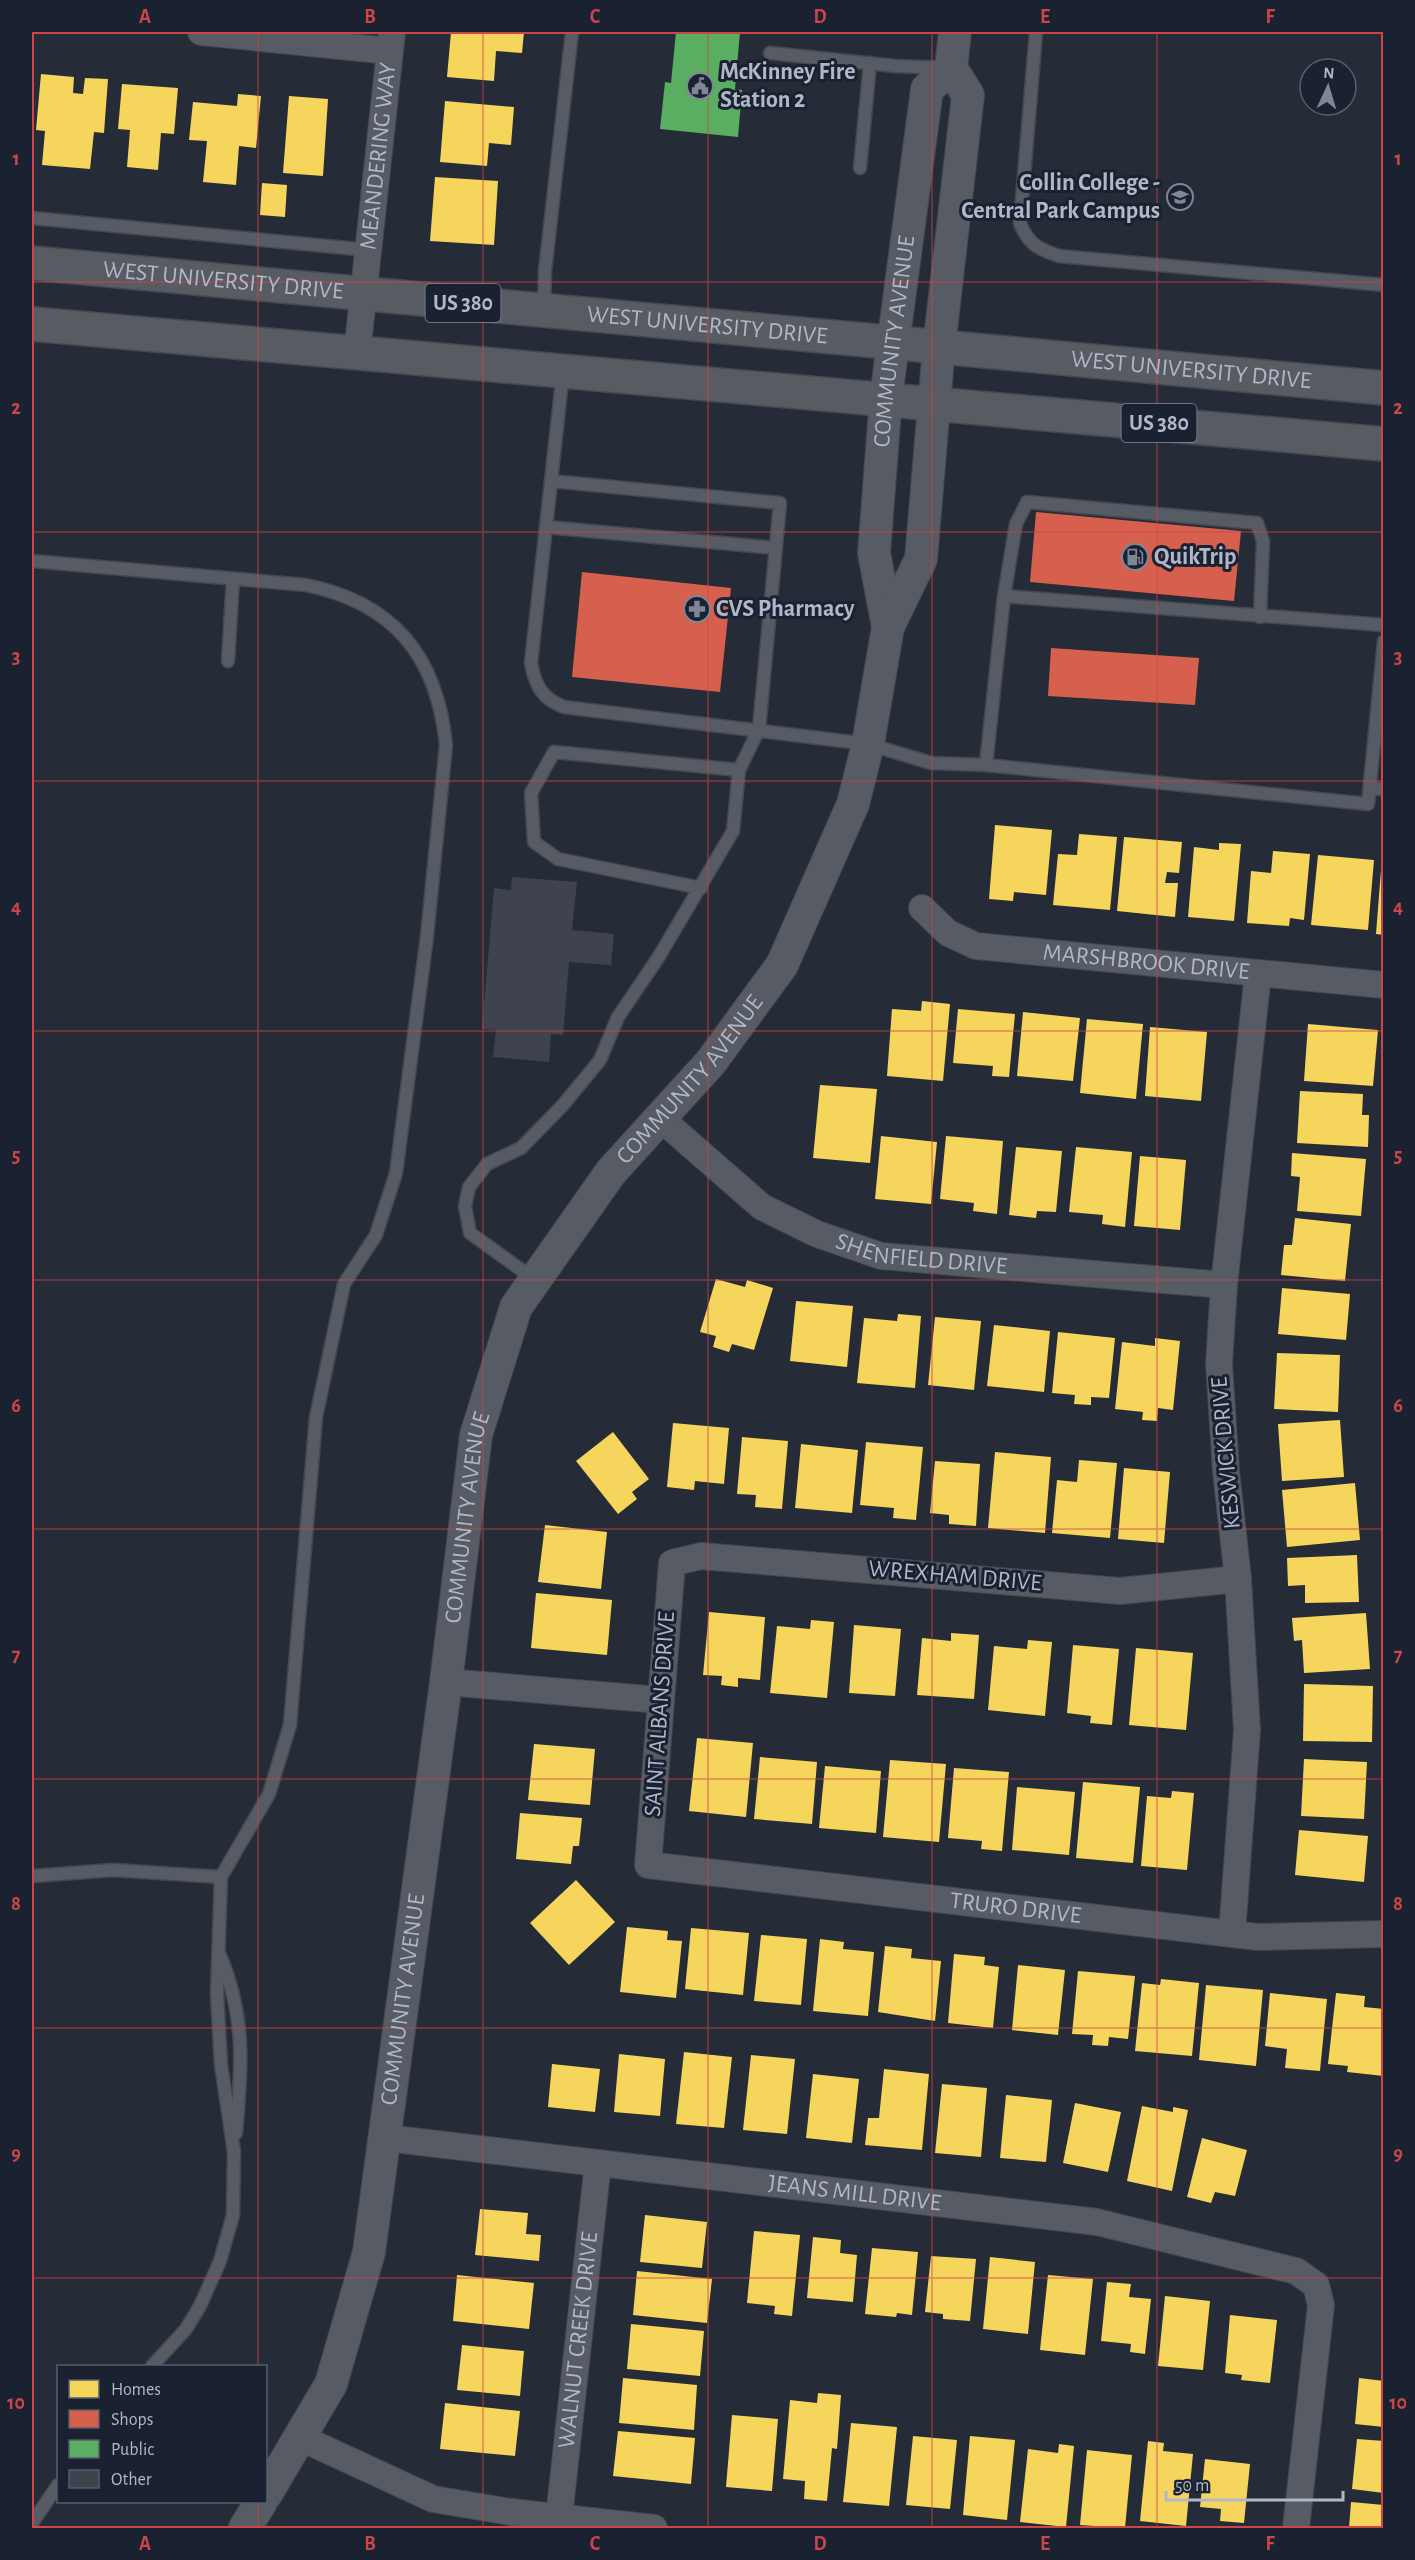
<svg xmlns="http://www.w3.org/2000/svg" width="1415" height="2560" viewBox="0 0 1415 2560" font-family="'Alegreya Sans',sans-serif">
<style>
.homes{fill:#f6d55c}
.shops{fill:#d6604d}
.public{fill:#5aae61}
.building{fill:#3e434d}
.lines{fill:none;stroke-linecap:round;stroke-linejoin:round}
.service-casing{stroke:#434750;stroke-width:15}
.minor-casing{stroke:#434750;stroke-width:28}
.tertiary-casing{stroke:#434750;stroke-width:34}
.trunk-casing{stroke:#434852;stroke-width:36}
.service{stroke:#565b64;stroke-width:12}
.minor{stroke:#565b64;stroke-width:26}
.tertiary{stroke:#565b64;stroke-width:32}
.trunk{stroke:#585c62;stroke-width:33}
.grid{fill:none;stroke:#ce4548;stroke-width:1.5;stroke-opacity:0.55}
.labels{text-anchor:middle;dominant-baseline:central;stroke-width:6;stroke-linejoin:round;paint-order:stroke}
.shield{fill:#1a2232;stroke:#828a9c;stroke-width:1.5}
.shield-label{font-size:22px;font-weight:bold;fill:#afb7c9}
.poi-label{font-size:24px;font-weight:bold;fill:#afb7c9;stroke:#1a2232;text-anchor:start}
.street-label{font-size:24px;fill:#afb7c9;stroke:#1a2232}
.neatline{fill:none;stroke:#ce4548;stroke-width:2}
.grid-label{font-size:20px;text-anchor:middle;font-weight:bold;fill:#ce4548}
</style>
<rect width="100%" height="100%" fill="#262c37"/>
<g class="homes">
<polygon points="451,32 524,32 522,53 496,51 494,81 447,77"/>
<polygon points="41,74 74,77 73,93 83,94 85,78 108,79 104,133 94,132 90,169 42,165 45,131 36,130"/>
<polygon points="122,84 178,88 174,134 161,133 158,170 127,167 130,130 118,129"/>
<polygon points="238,94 261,96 256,148 239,146 236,185 203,182 207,141 189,140 193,102 237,106"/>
<polygon points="289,96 328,99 323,176 283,173"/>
<polygon points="445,101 514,107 511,145 489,143 487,166 440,162"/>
<polygon points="435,177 498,181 494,245 430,241"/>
<polygon points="262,183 287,185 285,217 260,215"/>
<polygon points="995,825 1052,830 1046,895 1014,892 1013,901 989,899"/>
<polygon points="1079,834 1117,837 1110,910 1053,905 1058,854 1077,855"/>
<polygon points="1124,837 1182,842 1179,873 1167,872 1165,883 1178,883 1175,917 1117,911"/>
<polygon points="1219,843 1241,844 1234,921 1188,917 1194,847 1219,850"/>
<polygon points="1273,851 1310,854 1304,920 1290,918 1289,926 1247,923 1251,871 1271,873"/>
<polygon points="1318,855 1374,860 1368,930 1311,925"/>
<polygon points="1381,870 1384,871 1384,935 1376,934"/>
<polygon points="922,1001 950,1004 943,1081 887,1076 892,1009 921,1011"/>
<polygon points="958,1009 1015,1014 1009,1077 992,1076 993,1066 953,1063"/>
<polygon points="1023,1012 1080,1018 1073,1081 1017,1076"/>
<polygon points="1087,1019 1143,1024 1136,1099 1080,1093"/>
<polygon points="1308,1024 1378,1030 1373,1086 1304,1081"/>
<polygon points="1150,1027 1207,1032 1201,1101 1145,1096"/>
<polygon points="820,1085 877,1089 870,1163 813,1158"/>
<polygon points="1300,1091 1363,1094 1362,1115 1369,1115 1368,1147 1297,1143"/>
<polygon points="881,1136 937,1142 931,1204 875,1199"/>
<polygon points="946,1136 1003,1141 997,1214 973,1211 974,1203 940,1199"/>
<polygon points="1016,1147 1062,1151 1056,1212 1037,1211 1036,1218 1009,1215"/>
<polygon points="1076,1147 1132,1152 1125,1227 1102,1224 1103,1215 1069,1212"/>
<polygon points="1292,1153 1366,1159 1361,1216 1297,1211 1300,1177 1291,1176"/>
<polygon points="1140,1156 1186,1160 1180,1230 1134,1226"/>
<polygon points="1295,1218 1351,1224 1345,1281 1281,1275 1284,1245 1292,1245"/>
<polygon points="716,1279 745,1287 747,1280 773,1288 754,1350 732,1344 729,1352 713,1347 716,1336 700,1332"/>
<polygon points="1282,1288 1350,1294 1346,1340 1278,1334"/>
<polygon points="796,1301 853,1306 847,1367 790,1361"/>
<polygon points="898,1314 921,1316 915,1388 857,1383 864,1318 897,1321"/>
<polygon points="935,1317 981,1321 974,1390 928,1385"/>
<polygon points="994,1325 1050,1331 1044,1392 987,1386"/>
<polygon points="1058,1332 1115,1338 1109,1398 1091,1397 1091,1405 1074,1404 1075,1395 1052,1393"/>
<polygon points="1155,1338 1180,1341 1173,1410 1158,1408 1157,1421 1142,1420 1143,1412 1115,1409 1122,1342 1155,1346"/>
<polygon points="1277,1353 1340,1355 1338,1412 1274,1409"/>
<polygon points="1340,1420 1344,1477 1282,1481 1278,1424"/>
<polygon points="673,1423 729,1428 724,1484 695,1481 694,1490 667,1487"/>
<polygon points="613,1432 649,1479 632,1492 637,1499 618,1514 576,1461"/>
<polygon points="742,1437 788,1441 782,1509 755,1507 756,1495 737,1494"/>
<polygon points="866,1442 923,1447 916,1520 893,1518 894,1508 860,1505"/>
<polygon points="801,1444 858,1450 852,1513 795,1508"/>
<polygon points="995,1452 1051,1457 1045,1533 988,1528"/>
<polygon points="1079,1460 1117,1463 1110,1538 1052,1533 1057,1480 1077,1482"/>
<polygon points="935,1461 980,1464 976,1526 949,1524 949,1515 930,1513"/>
<polygon points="1124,1468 1170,1472 1164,1543 1118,1539"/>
<polygon points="1355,1483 1360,1540 1287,1547 1282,1490"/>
<polygon points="545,1525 607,1532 601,1589 538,1582"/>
<polygon points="1357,1555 1359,1602 1305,1603 1305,1585 1288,1586 1287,1558"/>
<polygon points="536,1593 612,1600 607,1655 531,1648"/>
<polygon points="709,1612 765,1617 760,1680 738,1678 738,1687 721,1685 722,1676 703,1675"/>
<polygon points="1366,1613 1370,1669 1304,1673 1302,1640 1294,1641 1292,1618"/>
<polygon points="811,1620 834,1622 827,1698 770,1693 777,1626 810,1629"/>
<polygon points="854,1625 901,1629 895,1696 849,1693"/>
<polygon points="951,1633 979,1635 974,1699 917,1695 922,1638 951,1641"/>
<polygon points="1028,1640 1052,1642 1045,1716 988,1710 994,1646 1027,1649"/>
<polygon points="1073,1645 1119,1649 1112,1725 1090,1723 1091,1716 1067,1713"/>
<polygon points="1136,1648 1193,1653 1186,1730 1129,1725"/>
<polygon points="1304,1684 1373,1686 1372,1742 1303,1741"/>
<polygon points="697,1738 753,1743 746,1817 689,1811"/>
<polygon points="534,1744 595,1749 590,1805 528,1800"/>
<polygon points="760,1757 817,1762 812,1824 754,1819"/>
<polygon points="1304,1759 1367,1762 1364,1819 1301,1816"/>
<polygon points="890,1760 946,1764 939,1842 883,1837"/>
<polygon points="825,1766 881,1771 876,1833 819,1828"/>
<polygon points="954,1768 1009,1772 1002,1851 981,1849 982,1841 948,1838"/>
<polygon points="1083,1782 1140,1787 1133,1863 1076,1858"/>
<polygon points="1017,1787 1075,1792 1069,1855 1012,1850"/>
<polygon points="1172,1791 1194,1793 1187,1870 1141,1866 1147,1796 1171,1798"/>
<polygon points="520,1813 582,1818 579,1846 573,1846 571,1864 516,1859"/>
<polygon points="1299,1830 1368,1836 1364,1882 1295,1875"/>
<polygon points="576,1880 615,1922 569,1965 530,1923"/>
<polygon points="627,1927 668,1931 667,1940 682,1941 676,1998 620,1992"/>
<polygon points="691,1928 749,1933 743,1995 685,1989"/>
<polygon points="761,1935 807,1939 801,2005 754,2001"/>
<polygon points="820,1939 844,1942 843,1949 874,1952 868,2016 813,2011"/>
<polygon points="885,1946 912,1949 911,1958 941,1961 935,2021 878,2012"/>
<polygon points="954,1954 985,1957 984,1965 999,1967 993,2028 948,2023"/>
<polygon points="1018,1965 1065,1970 1058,2035 1012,2030"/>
<polygon points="1078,1971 1135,1976 1128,2039 1109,2037 1108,2046 1092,2045 1093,2035 1072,2034"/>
<polygon points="1161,1979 1199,1983 1192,2056 1135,2051 1142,1983 1160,1985"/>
<polygon points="1206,1985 1263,1990 1256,2066 1199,2060"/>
<polygon points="1270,1993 1327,1999 1320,2071 1285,2068 1287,2049 1265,2046"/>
<polygon points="1336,1993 1365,1996 1364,2007 1384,2009 1384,2076 1347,2072 1348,2066 1328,2064"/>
<polygon points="684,2052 732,2057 724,2128 676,2124"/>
<polygon points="619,2054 665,2059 660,2116 614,2112"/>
<polygon points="751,2055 795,2059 787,2134 743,2130"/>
<polygon points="552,2064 600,2069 595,2112 548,2107"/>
<polygon points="884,2069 929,2074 922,2150 865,2145 868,2118 879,2118"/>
<polygon points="813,2074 859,2079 852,2143 806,2138"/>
<polygon points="942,2084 987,2088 981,2157 935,2153"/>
<polygon points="1006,2095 1052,2100 1046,2162 1000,2158"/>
<polygon points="1075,2103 1121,2112 1108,2172 1063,2163"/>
<polygon points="1142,2106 1173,2112 1173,2107 1188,2110 1172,2191 1127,2181"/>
<polygon points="1202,2138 1247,2150 1235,2196 1215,2192 1211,2203 1187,2197"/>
<polygon points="480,2209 528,2213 526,2234 541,2235 539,2261 475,2255"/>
<polygon points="645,2215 707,2222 702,2268 640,2262"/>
<polygon points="754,2231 800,2235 792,2316 774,2314 775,2306 747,2303"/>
<polygon points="813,2237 841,2240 840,2253 857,2255 853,2302 807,2298"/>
<polygon points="872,2248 918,2252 912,2315 897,2313 896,2317 865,2314"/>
<polygon points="931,2256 976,2259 970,2321 943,2319 943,2314 925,2312"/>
<polygon points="990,2257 1035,2262 1028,2334 983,2329"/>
<polygon points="637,2271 712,2279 707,2323 633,2315"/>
<polygon points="457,2275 534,2283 529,2329 453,2321"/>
<polygon points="1048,2275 1093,2279 1085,2355 1040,2350"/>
<polygon points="1107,2282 1131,2284 1129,2297 1151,2299 1145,2354 1130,2352 1131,2344 1101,2341"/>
<polygon points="1165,2296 1210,2301 1203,2370 1158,2366"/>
<polygon points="1230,2315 1277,2320 1270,2383 1241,2380 1242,2375 1225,2373"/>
<polygon points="631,2324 704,2331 700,2376 627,2369"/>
<polygon points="462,2345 524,2351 520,2396 457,2390"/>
<polygon points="623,2378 697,2385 694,2430 619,2423"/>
<polygon points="1359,2378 1384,2381 1384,2427 1355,2424"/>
<polygon points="818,2393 841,2395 837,2449 832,2448 827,2501 804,2499 805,2481 783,2479 790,2400 817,2403"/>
<polygon points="445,2403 520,2411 515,2456 440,2449"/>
<polygon points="732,2415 778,2419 772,2491 726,2487"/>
<polygon points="851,2423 897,2427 889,2506 843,2502"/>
<polygon points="618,2431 695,2438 691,2484 613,2476"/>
<polygon points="913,2436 957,2440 950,2509 906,2505"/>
<polygon points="970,2436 1015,2440 1007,2520 963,2515"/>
<polygon points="1357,2439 1384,2441 1384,2493 1352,2489"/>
<polygon points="1148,2441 1164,2443 1163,2451 1193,2454 1186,2526 1140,2521"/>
<polygon points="1059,2444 1074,2446 1066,2527 1020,2522 1028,2449 1058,2453"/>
<polygon points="1087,2450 1132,2455 1125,2528 1080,2525"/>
<polygon points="1205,2459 1250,2464 1244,2523 1220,2521 1221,2509 1200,2507"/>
<polygon points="1351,2502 1384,2505 1384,2528 1349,2528"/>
</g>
<g class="shops">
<polygon points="1036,512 1241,531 1234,601 1030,582"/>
<polygon points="582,572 731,588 720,692 572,677"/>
<polygon points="1051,648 1199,658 1195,705 1048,696"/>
</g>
<polygon class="public" points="676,32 740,32 735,89 742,90 738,137 660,129 665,82 671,83"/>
<polygon class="building" points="512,877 577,882 572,930 614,934 611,965 569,962 563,1035 551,1034 549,1062 493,1057 496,1030 482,1029 494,888 511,890"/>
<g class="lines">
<defs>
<g id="service">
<path d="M1036,32L1020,223C1028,244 1038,249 1059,256L1384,285"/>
<polyline points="770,53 895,66 944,68"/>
<polyline points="860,168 870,63"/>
<polyline points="32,218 368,250"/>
<polyline points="544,309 545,271 572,32"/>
<path d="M563,372L531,663C535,685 542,699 564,707L868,744L931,763L986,765L1368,804L1384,641"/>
<polyline points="546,527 776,548"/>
<path d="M32,561L306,585C394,603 437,656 446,745L427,936L396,1173L376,1235L344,1284L316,1417L290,1725L269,1794L221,1877L217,1993L221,2065L234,2152L233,2215L220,2261L200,2306L186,2329L152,2366"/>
<polyline points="1004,596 1016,524 1027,502 1257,523 1263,541 1260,617"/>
<polyline points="228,661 233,579"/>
<polyline points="986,765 1004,596 1384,625"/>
<polyline points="1370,788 1384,789"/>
<polyline points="701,888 558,859 534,842 531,793 554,752 739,770"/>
<polyline points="534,1279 470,1233 465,1206 469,1187 487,1164 521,1148 563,1105 600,1060 618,1017 658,958 733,831 739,770 759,729 780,503 551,481"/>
<polyline points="32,1876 113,1870 221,1877"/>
<path d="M219,1953C246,2015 242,2067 236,2133"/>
<polyline points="32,2523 58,2485"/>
</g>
<g id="minor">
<polyline points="201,32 390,51"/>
<path id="s1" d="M357,353L392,32"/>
<path id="s2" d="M922,908L948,933L976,946L1384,985"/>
<path id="s3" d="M660,1118L762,1207L817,1234L881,1256L1224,1285"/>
<path id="s4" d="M1238,1579L1120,1591L701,1556L672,1563L648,1865L1258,1937L1384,1934"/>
<polyline points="446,1682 660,1700"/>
<polyline points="1232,1933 1247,1730 1238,1579 1226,1471 1219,1364 1224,1285 1258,974"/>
<path id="s5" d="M386,2138L1097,2222L1296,2271L1316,2285L1321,2305L1296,2528"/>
<polyline points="299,2437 433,2499 511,2512 654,2528"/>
<path id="s6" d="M559,2517L598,2163"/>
</g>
<g id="tertiary">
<path id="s7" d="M888,627L874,553L886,397L927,89L951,68"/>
<path id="s8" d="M266,2494L331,2384L369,2252L446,1682L476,1435L516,1307L611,1172L711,1062L782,965L853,804L868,744L888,627L921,559L939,347L968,95L951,68L955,32"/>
<polyline points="245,2528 261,2502"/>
</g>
<g id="trunk">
<path id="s9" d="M32,263L1384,388"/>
<path d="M32,324C482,364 933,401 1384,444"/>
</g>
</defs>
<use href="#service" class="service-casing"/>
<use href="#minor" class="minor-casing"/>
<use href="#tertiary" class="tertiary-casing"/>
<use href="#trunk" class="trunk-casing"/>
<use href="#service" class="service"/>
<use href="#minor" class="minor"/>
<use href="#tertiary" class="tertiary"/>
<use href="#trunk" class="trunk"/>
</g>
<path class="grid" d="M258,32V2366M483,32V2528M708,32V2528M932,32V2528M1157,32V2528M32,282H1384M32,532H1384M32,781H1384M32,1031H1384M32,1280H1384M32,1529H1384M32,1779H1384M32,2028H1384M32,2278H1384M258,2502V2528"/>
<defs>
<symbol id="civic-ring" viewBox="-11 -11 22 22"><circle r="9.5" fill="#1a2232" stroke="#7f8696" stroke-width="1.5"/><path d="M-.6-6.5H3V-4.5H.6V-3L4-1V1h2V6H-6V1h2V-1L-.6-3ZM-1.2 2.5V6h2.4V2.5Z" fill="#7f8696"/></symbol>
<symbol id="university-ring" viewBox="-11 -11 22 22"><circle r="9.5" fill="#1a2232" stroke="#7f8696" stroke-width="1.5"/><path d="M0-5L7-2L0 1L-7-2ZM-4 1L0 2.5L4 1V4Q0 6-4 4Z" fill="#7f8696"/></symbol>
<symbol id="fuel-ring" viewBox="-11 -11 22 22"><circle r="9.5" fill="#1a2232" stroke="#7f8696" stroke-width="1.5"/><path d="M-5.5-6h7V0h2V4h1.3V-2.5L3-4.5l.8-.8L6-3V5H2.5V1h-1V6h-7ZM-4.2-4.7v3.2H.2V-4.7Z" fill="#7f8696"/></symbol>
<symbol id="pharmacy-ring" viewBox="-11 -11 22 22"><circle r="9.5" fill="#1a2232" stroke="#7f8696" stroke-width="1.5"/><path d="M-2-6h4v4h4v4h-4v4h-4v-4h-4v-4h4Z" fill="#7f8696"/></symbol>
</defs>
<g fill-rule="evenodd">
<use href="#civic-ring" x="685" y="71" width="30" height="30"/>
<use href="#university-ring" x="1165" y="182" width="30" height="30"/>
<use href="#fuel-ring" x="1120" y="542" width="30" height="30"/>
<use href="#pharmacy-ring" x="682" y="594" width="30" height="30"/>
</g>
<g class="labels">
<g class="shield">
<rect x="425.5" y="284" width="75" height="38" rx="4.5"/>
<rect x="1121.5" y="404" width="75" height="38" rx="4.5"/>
</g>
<g class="shield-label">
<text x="463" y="303">US 380</text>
<text x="1159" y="423">US 380</text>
</g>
<g class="poi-label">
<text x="720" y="72">McKinney Fire<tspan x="720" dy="28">Station 2</tspan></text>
<text x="1160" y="183" text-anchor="end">Collin College -<tspan x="1160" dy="28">Central Park Campus</tspan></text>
<text x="1154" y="557">QuikTrip</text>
<text x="716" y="609">CVS Pharmacy</text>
</g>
<g class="street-label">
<text stroke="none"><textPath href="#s1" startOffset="198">MEANDERING WAY</textPath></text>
<text stroke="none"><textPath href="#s9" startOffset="192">WEST UNIVERSITY DRIVE</textPath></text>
<text stroke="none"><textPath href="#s9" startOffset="678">WEST UNIVERSITY DRIVE</textPath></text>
<text stroke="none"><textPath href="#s7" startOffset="288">COMMUNITY AVENUE</textPath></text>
<text stroke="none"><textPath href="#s9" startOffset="1164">WEST UNIVERSITY DRIVE</textPath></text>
<text stroke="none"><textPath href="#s2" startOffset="238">MARSHBROOK DRIVE</textPath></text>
<text stroke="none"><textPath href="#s8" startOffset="1510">COMMUNITY AVENUE</textPath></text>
<text stroke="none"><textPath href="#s3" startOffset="304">SHENFIELD DRIVE</textPath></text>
<text transform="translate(1226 1453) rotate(-95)">KESWICK DRIVE</text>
<text stroke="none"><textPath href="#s8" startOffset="1006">COMMUNITY AVENUE</textPath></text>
<text transform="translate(955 1576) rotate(5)">WREXHAM DRIVE</text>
<text transform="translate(660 1714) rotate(-86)">SAINT ALBANS DRIVE</text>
<text stroke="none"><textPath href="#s4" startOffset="1242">TRURO DRIVE</textPath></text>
<text stroke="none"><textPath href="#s8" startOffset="520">COMMUNITY AVENUE</textPath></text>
<text stroke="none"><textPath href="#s5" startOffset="472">JEANS MILL DRIVE</textPath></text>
<text stroke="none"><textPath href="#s6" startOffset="178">WALNUT CREEK DRIVE</textPath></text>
</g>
</g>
<rect width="1415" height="2560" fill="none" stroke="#1a2232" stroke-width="66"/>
<rect x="57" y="2365" width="210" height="138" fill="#1a2232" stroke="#565e6e" stroke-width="1.5"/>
<rect x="69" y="2380" width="30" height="18" fill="#f6d55c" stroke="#565e6e" stroke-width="1.5"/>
<text x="111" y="2395" font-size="18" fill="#afb7c9">Homes</text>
<rect x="69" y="2410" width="30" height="18" fill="#d6604d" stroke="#565e6e" stroke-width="1.5"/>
<text x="111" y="2425" font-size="18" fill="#afb7c9">Shops</text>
<rect x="69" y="2440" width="30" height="18" fill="#5aae61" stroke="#565e6e" stroke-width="1.5"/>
<text x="111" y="2455" font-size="18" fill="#afb7c9">Public</text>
<rect x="69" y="2470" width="30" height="18" fill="#3e434d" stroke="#565e6e" stroke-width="1.5"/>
<text x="111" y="2485" font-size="18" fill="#afb7c9">Other</text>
<g transform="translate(1328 87) rotate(4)"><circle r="28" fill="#1a2232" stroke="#565e6e" stroke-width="1.5"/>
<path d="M0-4.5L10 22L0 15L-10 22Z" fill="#7f8696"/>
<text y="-9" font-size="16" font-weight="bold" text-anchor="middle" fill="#afb7c9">N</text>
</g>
<path d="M1166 2491v9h177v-9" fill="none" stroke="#afb7c9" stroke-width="3"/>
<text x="1175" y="2491" font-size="18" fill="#afb7c9" stroke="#1a2232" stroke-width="4.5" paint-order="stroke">50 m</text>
<rect x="33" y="33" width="1349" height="2494" class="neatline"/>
<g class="grid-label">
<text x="145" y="23">A</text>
<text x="370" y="23">B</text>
<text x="595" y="23">C</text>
<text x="820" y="23">D</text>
<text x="1045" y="23">E</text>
<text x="1270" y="23">F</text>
<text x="16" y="165">1</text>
<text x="1398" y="165">1</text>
<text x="16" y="414">2</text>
<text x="1398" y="414">2</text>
<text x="16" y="663">3</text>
<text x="1398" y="663">3</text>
<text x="16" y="913">4</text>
<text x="1398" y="913">4</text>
<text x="16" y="1162">5</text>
<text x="1398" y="1162">5</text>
<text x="16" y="1412">6</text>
<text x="1398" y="1412">6</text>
<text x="16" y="1661">7</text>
<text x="1398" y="1661">7</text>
<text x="16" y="1910">8</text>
<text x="1398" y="1910">8</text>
<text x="16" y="2160">9</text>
<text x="1398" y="2160">9</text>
<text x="16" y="2409">10</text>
<text x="1398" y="2409">10</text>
<text x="145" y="2550">A</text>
<text x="370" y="2550">B</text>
<text x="595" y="2550">C</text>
<text x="820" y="2550">D</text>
<text x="1045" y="2550">E</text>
<text x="1270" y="2550">F</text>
</g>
</svg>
